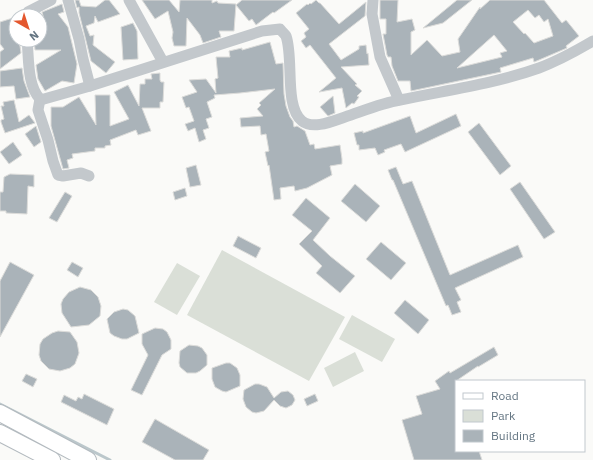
<svg xmlns="http://www.w3.org/2000/svg" width="593" height="460" viewBox="0 0 593 460" font-family="'IBM Plex Sans',sans-serif">
<style>
.park{fill:#dadfd7}
.lines{fill:none;stroke-linecap:round;stroke-linejoin:round}
.stream{stroke:#bbc7cb;stroke-width:3}
.building{fill:#aab3b9;stroke:#dcdcda;fill-rule:evenodd}
.secondary-casing{stroke:#b3babf;stroke-width:18}
.minor{stroke:#c3c8cc;stroke-width:11}
.secondary{stroke:#fff;stroke-width:16}
</style>
<rect width="100%" height="100%" fill="#fafaf8"/>
<g class="park">
<polygon points="222,250 345,317 309,381 187,315"/>
<polygon points="177,263 200,276 177,315 154,302"/>
<polygon points="352,315 395,339 382,362 339,339"/>
<polygon points="355,352 364,371 333,387 324,368"/>
</g>
<g class="lines">
<polyline class="stream" points="0,404 110,460"/>
</g>
<g class="building">
<polygon points="75,0 79,0 81,6 96,7 105,0 109,0 120,14 98,22 95,16 94,23 86,26 90,36 94,35 93,45 115,62 106,73 91,61 79,13 79,7 77,8"/>
<polygon points="142,0 169,0 179,12 180,0 212,0 212,3 217,1 218,3 236,4 234,31 219,31 221,37 203,43 200,35 187,18 186,46 174,46 172,38 173,32 168,11 155,19"/>
<polygon points="242,0 292,0 274,13 273,12 256,25 252,19 249,21 236,5"/>
<polygon points="316,0 319,3 320,3 339,24 366,2 365,16 329,44 341,60 359,49 359,46 366,45 367,54 368,53 369,65 341,67 357,84 355,85 362,91 357,96 359,97 354,104 352,103 346,108 342,88 319,92 336,78 310,45 306,48 301,41 306,37 304,33 309,29 296,13 307,4 308,5 310,3 311,4"/>
<path d="M380,0H398L397,22L412,19L415,30L411,32V55L427,40L442,56L460,52L458,39L480,7V9L490,0H544L562,23L566,20L579,36L566,46L567,48L539,60L534,62L533,58L500,68L501,72L411,91L410,81H398L392,66L391,57H388L387,55L383,34H386V19H380ZM528,10L535,18L539,15L544,22L548,19L553,36L534,43L525,33L524,34L513,22ZM494,35L507,51L500,53L502,57L457,68Z"/>
<polygon points="457,0 472,0 443,23 423,28"/>
<polygon points="62,4 64,12 58,14 68,27 77,64 74,83 62,81 45,91 38,79 36,65 61,50 35,50 34,40 40,40 40,22 45,23 42,12"/>
<polygon points="16,17 16,40 20,46 21,53 0,69 0,52 4,49 0,44 0,22"/>
<polygon points="133,23 137,31 138,59 123,60 121,27"/>
<polygon points="270,42 276,64 283,63 284,94 286,106 290,117 293,121 294,127 297,126 305,131 310,145 314,144 315,149 340,145 342,159 342,164 330,166 332,175 307,188 295,191 294,186 280,188 281,199 274,200 269,165 268,166 265,152 269,151 266,134 261,135 260,126 241,127 240,118 263,116 257,109 261,105 259,103 275,89 240,93 214,95 215,98 207,102 212,117 206,119 209,128 203,130 206,139 199,142 195,128 188,131 185,124 194,121 189,107 186,108 182,97 197,92 189,80 206,79 216,93 215,79 218,78 216,57 230,57 229,51 242,48 242,50"/>
<polygon points="22,68 24,81 30,97 16,99 14,86 0,87 0,71"/>
<polygon points="160,73 160,80 161,82 164,82 163,102 160,102 160,108 142,108 151,131 138,135 136,130 110,140 111,145 105,146 105,148 95,148 95,151 72,154 73,158 67,160 69,168 63,169 51,126 51,107 63,107 79,97 96,125 95,95 110,95 110,126 129,119 114,92 128,85 139,106 140,84 145,84 145,79 152,79 151,74"/>
<polygon points="333,96 335,113 328,116 320,107"/>
<polygon points="14,100 19,122 29,115 35,123 5,133 1,122 1,120 4,119 1,106 4,106 3,102"/>
<polygon points="456,114 461,126 405,152 401,144 384,150 385,152 378,155 375,148 359,150 359,145 357,145 354,133 363,131 363,133 410,116 416,133"/>
<polygon points="479,123 511,166 500,175 468,132"/>
<polygon points="36,126 41,142 34,147 25,134"/>
<polygon points="13,142 22,155 9,164 0,152"/>
<polygon points="196,165 201,185 190,187 186,168"/>
<polygon points="396,167 403,184 412,181 450,275 518,245 523,257 455,288 461,300 457,302 461,312 452,315 448,305 446,306 393,180 392,180 388,170"/>
<polygon points="10,174 34,175 34,187 28,186 27,214 6,213 6,211 0,211 0,192 3,192 4,177"/>
<polygon points="520,182 555,232 544,239 510,189"/>
<polygon points="355,184 380,206 366,222 341,201"/>
<polygon points="185,188 187,196 175,200 173,192"/>
<polygon points="65,192 72,196 57,222 49,218"/>
<polygon points="306,198 330,218 313,240 330,256 355,276 340,293 316,273 322,266 299,244 312,231 292,215"/>
<polygon points="238,236 261,248 256,258 233,246"/>
<polygon points="381,242 406,263 391,280 366,259"/>
<polygon points="10,262 34,275 0,337 0,281"/>
<polygon points="72,262 83,268 78,277 67,270"/>
<polygon points="80,287 91,290 98,297 101,306 100,316 89,325 71,327 62,313 61,304 63,299 69,292"/>
<polygon points="405,300 429,320 418,334 394,313"/>
<polygon points="123,309 128,310 135,316 139,333 127,339 122,339 114,336 110,333 107,319 114,312"/>
<polygon points="155,328 163,329 167,332 171,340 171,349 162,355 142,395 131,390 148,355 142,344 142,334"/>
<polygon points="58,331 70,332 77,342 79,353 75,364 70,368 60,371 49,369 41,361 39,355 40,344 43,339 52,333"/>
<polygon points="189,345 198,346 202,348 207,355 207,365 200,371 196,373 187,373 180,367 179,363 180,351"/>
<polygon points="494,347 498,355 478,367 478,366 456,381 456,451 479,451 482,460 414,460 402,420 422,414 416,396 440,389 435,381 449,371 450,373"/>
<polygon points="226,363 230,363 237,368 240,375 240,386 226,392 222,391 215,387 212,379 212,368"/>
<polygon points="26,374 37,379 33,387 22,381"/>
<polygon points="255,384 259,384 267,387 274,398 281,392 288,391 293,395 295,400 292,405 286,408 280,406 274,400 264,411 256,413 252,412 246,407 243,399 244,390"/>
<polygon points="84,394 114,409 107,425 61,402 64,395 76,401 78,397 82,399"/>
<polygon points="315,394 318,401 307,406 304,399"/>
<polygon points="155,419 209,450 203,460 175,460 142,442"/>
</g>
<g class="lines">
<defs>
<g id="secondary">
<polyline points="0,413 88,460"/>
<polyline points="0,433 52,460"/>
</g>
</defs>
<use href="#secondary" class="secondary-casing"/>
<g class="minor">
<polyline points="68,0 79,39 83,59 90,86"/>
<polyline points="129,0 163,62"/>
<polyline points="373,0 372,14 380,57 399,100"/>
<polyline points="25,16 28,12 51,0"/>
<path d="M27,40C29,58 27,85 40,99H44L90,86L262,31L280,29C282,32 285,34 286,36C294,58 284,107 302,121C313,130 333,121 345,117C363,111 382,103 400,100C447,90 494,84 539,68C558,61 576,51 593,41"/>
<polyline points="40,99 38,110 48,140 53,161 58,175 63,176 81,173 89,176"/>
</g>
<use href="#secondary" class="secondary"/>
</g>
<rect x="455" y="380" width="130" height="72" fill="#ffffff" stroke="#c1c8cd"/>
<rect x="463" y="393" width="20" height="6" fill="#ffffff" stroke="#c1c8cd"/>
<text x="491" y="400" font-size="12" fill="#657683">Road</text>
<rect x="463" y="410" width="20" height="12" fill="#dadfd7" stroke="#c1c8cd"/>
<text x="491" y="420" font-size="12" fill="#657683">Park</text>
<rect x="463" y="430" width="20" height="12" fill="#aab3b9" stroke="#c1c8cd"/>
<text x="491" y="440" font-size="12" fill="#657683">Building</text>
<g transform="translate(28 28) rotate(141)"><circle r="19" fill="#ffffff" stroke="#c1c8cd"/>
<path d="M0-3L7 15L0 10L-7 15Z" fill="#e4572e"/>
<text y="-6" font-size="11" font-weight="bold" text-anchor="middle" fill="#657683">N</text>
</g>
</svg>
